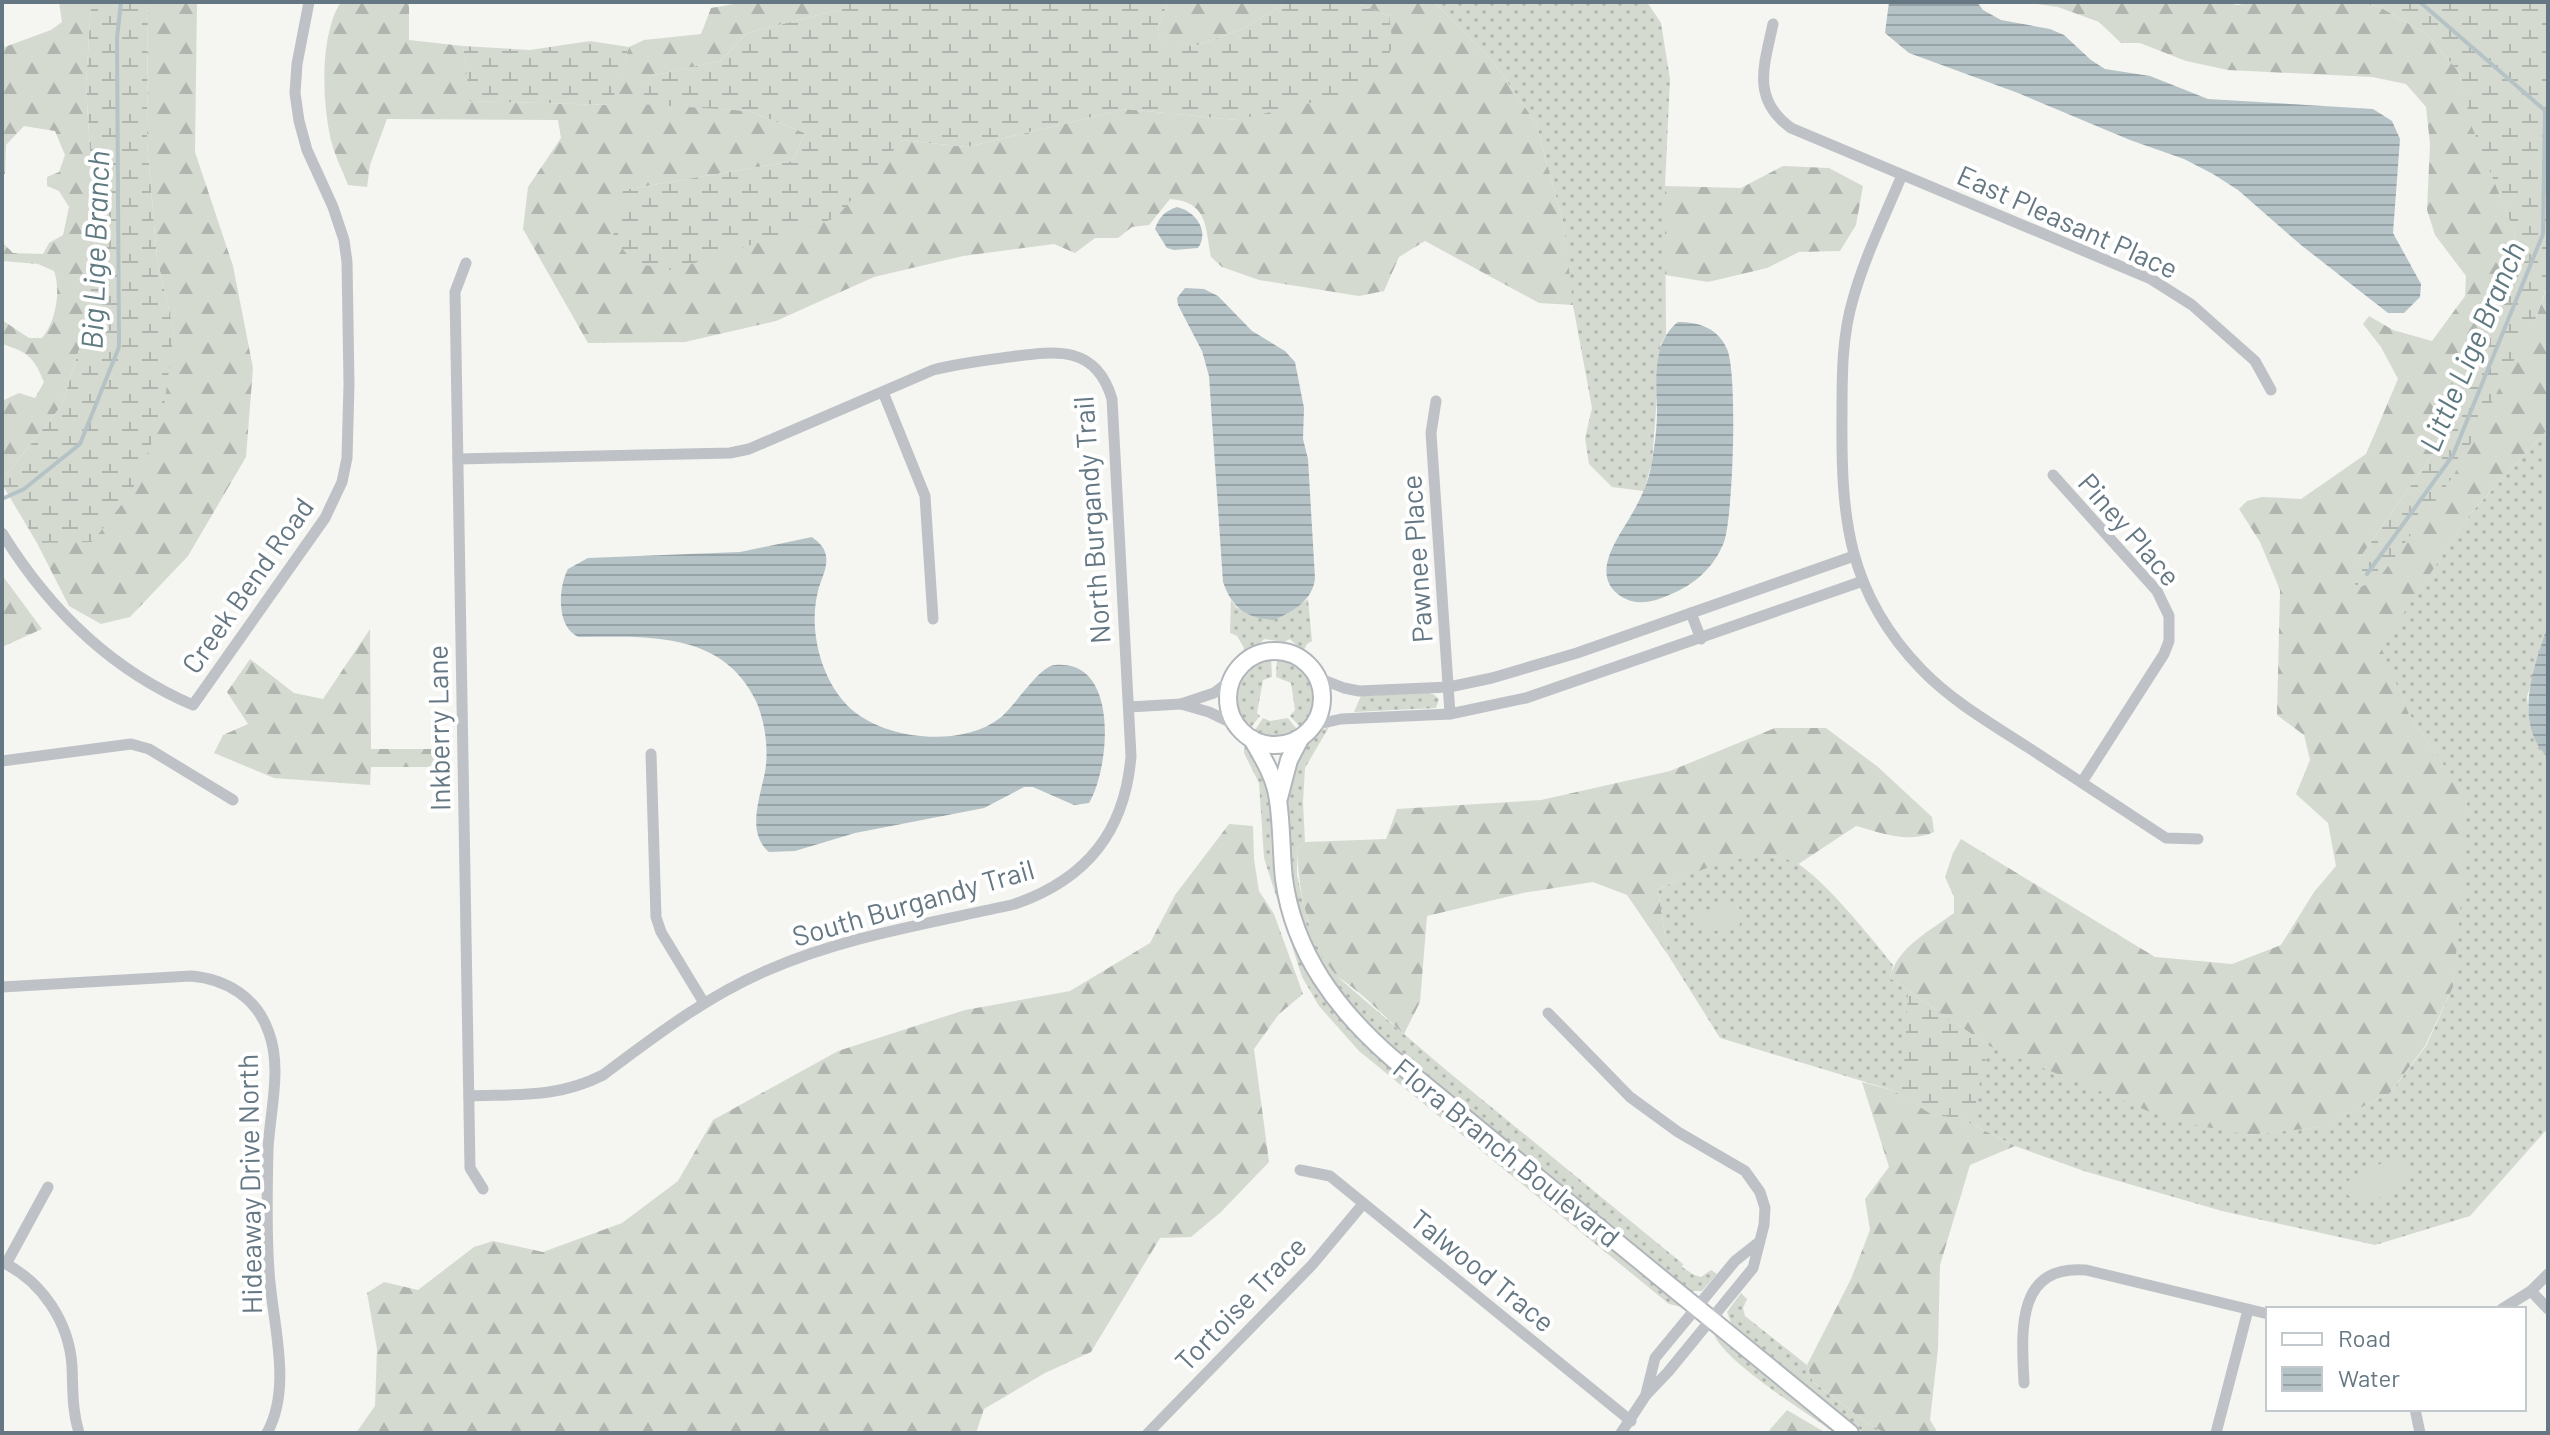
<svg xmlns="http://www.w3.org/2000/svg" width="2550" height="1435" viewBox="0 0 2550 1435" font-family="Barlow,sans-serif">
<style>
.grass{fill:url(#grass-dots)}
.forest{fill:url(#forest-firs)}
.wetland{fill:url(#wetland-marsh)}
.garden{fill:#d5dad1}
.water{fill:url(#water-rules)}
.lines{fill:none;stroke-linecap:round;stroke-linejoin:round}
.stream{stroke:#b5c3c6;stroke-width:4}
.secondary-casing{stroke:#b0b6ba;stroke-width:20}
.street{stroke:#bec2c6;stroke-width:11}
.secondary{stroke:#fff;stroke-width:16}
.labels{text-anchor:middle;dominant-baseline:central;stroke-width:8;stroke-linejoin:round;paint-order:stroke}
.street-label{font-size:28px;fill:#647783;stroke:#fff}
.water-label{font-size:30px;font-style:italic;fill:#5f7980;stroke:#fff}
</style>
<defs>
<pattern id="grass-dots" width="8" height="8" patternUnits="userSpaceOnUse" patternTransform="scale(2)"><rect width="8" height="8" fill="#d5dad1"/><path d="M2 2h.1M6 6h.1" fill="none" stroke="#b0b6af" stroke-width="1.8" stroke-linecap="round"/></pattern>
<pattern id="forest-firs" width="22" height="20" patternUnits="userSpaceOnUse" patternTransform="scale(2)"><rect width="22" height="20" fill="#d5dad1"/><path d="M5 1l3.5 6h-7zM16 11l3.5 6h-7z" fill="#b0b6af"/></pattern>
<pattern id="wetland-marsh" width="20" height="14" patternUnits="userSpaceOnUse" patternTransform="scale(2)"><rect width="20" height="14" fill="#d5dad1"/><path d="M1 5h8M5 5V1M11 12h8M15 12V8" fill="none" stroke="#b0b6af"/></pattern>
<pattern id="water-rules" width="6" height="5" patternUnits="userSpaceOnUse" patternTransform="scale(2)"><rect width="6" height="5" fill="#b5c3c6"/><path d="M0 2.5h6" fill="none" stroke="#97a3a6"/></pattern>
</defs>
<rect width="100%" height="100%" fill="#f5f5f2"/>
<g class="grass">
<polygon points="1434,2 1647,2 1661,23 1670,79 1665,186 1666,335 1661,344 1652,462 1644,491 1612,487 1589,464 1585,438 1592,408 1570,289 1564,226 1536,123 1493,62"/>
<path d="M2548,429V625L2527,697L2530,724L2542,751L2548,758V1128L2470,1216L2375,1245L2222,1211L2084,1171L2015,1146L1960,1118L1933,1115L1892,1090L1720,1038L1668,955L1658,890C1694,870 1746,847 1788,859C1814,866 1875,942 1893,965L1890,978L1989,1046L2248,1135L2321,1127L2390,1093L2426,1046L2453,987L2467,800L2409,714L2380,647L2471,513Z"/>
<polygon points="1308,599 1312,641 1307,644 1303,652 1290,639 1284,642 1264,639 1260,644 1243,653 1244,648 1237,636 1230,633 1231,600 1237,608 1283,616"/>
<path d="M1271,657L1272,677L1263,680L1257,713L1260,716L1248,731C1221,702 1231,665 1271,657Z"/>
<path d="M1277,657C1315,662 1326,702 1302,729L1290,716L1295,710L1291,683L1276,677Z"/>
<polygon points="1427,693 1433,694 1439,699 1436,708 1354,712 1361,696"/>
<path d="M1263,718L1270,721L1288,718L1299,732C1285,741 1267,743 1253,733Z"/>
<path d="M1329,727L1305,768L1303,802L1305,842L1297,849V875L1308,922L1329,966L1340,979L1446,1070L1683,1264L1682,1267L1694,1275L1701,1277L1711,1270L1717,1274L1702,1291H1690C1619,1233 1548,1175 1477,1118C1423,1074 1361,1032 1325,971C1296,920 1286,864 1286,807C1286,777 1298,738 1329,727Z"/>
<polygon points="1245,743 1261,763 1270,797 1272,857 1286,923 1296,948 1341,1019 1389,1064 1680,1303 1682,1307 1669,1304 1359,1051 1319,1006 1302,977 1264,858 1259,783 1244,753"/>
<polygon points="1741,1293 1747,1299 1743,1308 1745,1316 1807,1365 1813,1382 1866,1422 1885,1433 1864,1433 1732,1325 1727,1312"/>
<path d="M1714,1334L1719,1335L1841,1433H1835C1810,1415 1723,1361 1714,1334Z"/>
</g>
<g class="forest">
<path d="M59,2H91L86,86L96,246L86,327L62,405L2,480V401L19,393L35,398L44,382C33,356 29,353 2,344V320L29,338H42C56,322 61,290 54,271L38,264L2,261V214L4,215L2,242L13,253L43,254L49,243L63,235L69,207L59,191L47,186V177L59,172L65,155L55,131L24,126L6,145L5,174H2V48L51,30L62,22Z"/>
<polygon points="148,2 197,2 195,152 233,266 253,368 246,457 188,556 130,617 101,624 69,606 37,543 92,541 174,332 157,258 147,142"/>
<path d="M341,2H409V40L463,46L471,101L610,105L629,47L644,40L701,34L711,8L745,2H838V10L747,33L720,61L651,76L641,103L749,111L805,133L793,161L623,190L873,172L902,140L967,147L1126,109L1236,120L1389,16L1354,2H1434L1493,62L1536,123L1564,226L1573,305L1539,303L1425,241L1399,257L1384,291L1359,296L1259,280L1222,267L1211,257C1205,226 1208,202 1170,199L1149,225L1132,227L1118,238H1095L1075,253L1054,244L963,256L874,277L776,321L685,342L588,343L523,229L528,187L561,138L558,120L387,119L370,165L367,187L348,185C343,172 336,158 332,144C322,107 319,35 341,2Z"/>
<polygon points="1168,2 1288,2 1243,29 1195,46 1161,43 1158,27"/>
<path d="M2023,2H2224L2237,5L2255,2H2358L2380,7L2427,34L2459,72L2473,127L2515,233L2505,298L2440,444L2350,572L2535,320L2548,285V429L2471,513L2381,647L2409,714L2467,799L2465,860L2453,987L2425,1046L2390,1093L2322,1127L2248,1135L2170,1120L1989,1046L1890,978C1897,947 1930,931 1954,913V897L1945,877L1953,853L1961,839L2155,957L2232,964L2281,945L2314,892L2336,866L2328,823L2296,794L2310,760L2304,735L2277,715L2280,590L2260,542L2239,509L2247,501L2262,497L2301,499L2366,454L2398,379L2381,347L2363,324L2369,316L2393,330L2432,341L2465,296L2466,276L2435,235L2427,210L2430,144L2426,107L2406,84L2372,77L2228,70L2186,61L2140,43H2121L2099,22L2058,7Z"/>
<polygon points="1783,166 1829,168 1863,186 1856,225 1840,251 1799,252 1767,268 1708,282 1665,275 1665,186 1741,188"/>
<polygon points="2,575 42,629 2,647"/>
<polygon points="370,629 371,749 447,749 447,767 371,767 370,785 274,778 214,753 223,735 248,724 227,692 250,659 294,693 323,699"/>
<path d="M1775,728H1826L1878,767L1932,817L1934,832C1909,844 1882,833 1856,826L1797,865C1767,840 1687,873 1658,890L1668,955L1627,895L1593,882L1523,893L1427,916L1420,1002L1404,1034C1387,1019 1371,1002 1353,988C1349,984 1343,981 1338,977C1309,947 1298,889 1297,849L1305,842L1386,839L1397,809L1541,800L1670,771Z"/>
<polygon points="1229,824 1253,826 1254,859 1259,891 1274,914 1303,994 1279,1014 1254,1049 1269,1162 1221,1212 1191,1237 1160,1238 1091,1352 1045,1373 984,1409 976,1433 356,1433 375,1406 377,1349 367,1293 384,1282 418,1290 474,1247 493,1241 543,1252 622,1223 678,1181 713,1120 838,1051 965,1010 1070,991 1150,943 1175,895"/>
<polygon points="1862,1082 1892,1090 1933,1115 1960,1118 2015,1146 1970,1165 1940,1265 1938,1349 1930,1420 1938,1433 1885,1433 1866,1422 1813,1382 1807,1365 1851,1279 1870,1230 1865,1199 1889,1167"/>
<polygon points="1787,1410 1826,1433 1767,1433"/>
</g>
<g class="wetland">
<polygon points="91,2 148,2 147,142 157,258 174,332 163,415 131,493 92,542 37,543 2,484 2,480 62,405 86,327 96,246 86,86"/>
<polygon points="838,2 1168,2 1158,27 1161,42 1195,46 1243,29 1288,2 1354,2 1389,16 1393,45 1377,81 1327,99 1236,120 1126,109 967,147 902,140 836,218 672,270 634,263 613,237 623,190 793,161 805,133 749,111 640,104 651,76 720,61 747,33 838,10"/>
<polygon points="2358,2 2548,2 2548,284 2535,320 2454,475 2377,581 2357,588 2350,572 2440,444 2505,299 2515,233 2472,127 2459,72 2427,34 2380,7"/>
<polygon points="590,41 629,47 611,105 470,101 463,46 530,50"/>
<polygon points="1908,992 1989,1046 1976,1098 1976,1126 1960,1118 1933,1115 1892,1090 1904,1068"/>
</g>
<g class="garden">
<path d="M1729,903L1738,906C1743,914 1743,919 1738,927L1707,932L1694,927L1693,918L1697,913Z"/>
<path d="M2397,1160L2409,1167V1180C2396,1193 2364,1209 2348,1195L2346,1182L2380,1164Z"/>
</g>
<g class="water">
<polygon points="1889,2 1977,2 1983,10 2001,20 2050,29 2064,35 2091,60 2105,69 2150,76 2208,99 2373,109 2392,121 2400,139 2393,233 2421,284 2420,297 2404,313 2388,313 2301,245 2238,190 2213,174 2184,159 2130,140 2018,93 1909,53 1885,33"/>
<path d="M1177,207C1195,211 1210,231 1198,248L1174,250L1167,248L1155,229C1159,217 1165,211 1177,207Z"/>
<path d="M1185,288L1204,289L1218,296L1252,331L1285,351L1295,362L1304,408L1303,439L1308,459L1315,578C1313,600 1294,611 1274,620C1246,618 1232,608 1223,582L1209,376L1202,351L1178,305L1177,298Z"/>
<path d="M1678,322C1699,322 1718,328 1727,349C1738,373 1733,518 1724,542C1714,568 1694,585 1669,595C1654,602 1636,606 1622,597C1587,575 1620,536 1633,512C1641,498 1648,483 1651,467C1654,450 1657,430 1657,413C1657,382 1651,343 1678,322Z"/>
<path d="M812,537C818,542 825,547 826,556C828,568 821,579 818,591C808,631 821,681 851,709C886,740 961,748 1000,718C1016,705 1039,666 1055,665C1120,658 1110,768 1089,803L1074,805L1033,787H1024L984,808L855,833L795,851L769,852C746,833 760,798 765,772C769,750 765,721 756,701C722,630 645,637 579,637C556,628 558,587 568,569L588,558L740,552Z"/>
<path d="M2548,625V758C2512,721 2534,667 2548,625Z"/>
</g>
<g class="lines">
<g class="stream">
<polyline points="2420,2 2548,113"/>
<polyline points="2,499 24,489 80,444 119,347 117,38 121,2"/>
<polyline points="2367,574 2453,455 2543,234 2545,111"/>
</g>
<defs>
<g id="secondary">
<circle cx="1275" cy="698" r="47"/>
<path d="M1252,739C1263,758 1275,777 1278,800C1282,826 1281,853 1284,879C1294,953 1337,1010 1392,1058L1850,1433"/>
<polyline points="1279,798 1289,760 1300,739"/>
</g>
</defs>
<use href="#secondary" class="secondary-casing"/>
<g class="street">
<path d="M1773,24C1764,66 1751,99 1791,128L2151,279L2192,305L2255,361L2271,390"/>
<path d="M1902,175C1885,216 1865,256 1853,299C1842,336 1842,374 1842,413C1841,515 1846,592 1922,670C1953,702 1992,724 2029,748C2075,778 2121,808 2166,838L2198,839"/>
<polyline points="466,263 455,292 470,1168 483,1189"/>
<polyline points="883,392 925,496 933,619"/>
<polyline points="1436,401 1431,433 1450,714"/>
<path d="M458,459L730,453L749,449L933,370C956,364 979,361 1002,358C1050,352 1095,341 1112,399L1131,756C1125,831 1087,879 1015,904C932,923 846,936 768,970C707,996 655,1036 603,1075C558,1098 518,1094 469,1096"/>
<polyline points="2053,475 2157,591 2169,616 2169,641 2164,654 2082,782"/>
<path d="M2,533C49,609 111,670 193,705L325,518L342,482L347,458L349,384L347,262L344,240L333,207L307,150L299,121L295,93L297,64L309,2"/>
<polyline points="1691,613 1701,639"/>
<polyline points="1316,677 1344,688 1359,691 1449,687 1492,678 1577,653 1854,556"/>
<polyline points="1231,680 1214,693 1181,704 1209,712 1236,725"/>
<polyline points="1129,707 1181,704"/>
<polyline points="1314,725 1341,719 1450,714 1526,698 1863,581"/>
<polyline points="651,754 656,917 661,932 704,1003"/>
<polyline points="2,761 131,744 149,749 233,800"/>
<path d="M2,987L191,976C226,979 257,997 269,1033C282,1068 270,1112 268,1149C267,1189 266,1230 269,1271C272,1322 293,1386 267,1433"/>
<polyline points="1548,1013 1630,1097 1678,1132 1745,1171 1760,1192 1765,1208 1764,1225 1753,1268 1668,1372 1646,1395 1621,1433"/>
<polyline points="1300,1170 1330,1176 1631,1421"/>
<path d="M2,1262C42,1281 69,1322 72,1366C73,1390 72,1410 79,1433"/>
<polyline points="6,1264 48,1187"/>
<polyline points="2531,1291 2548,1309"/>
<polyline points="2502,1309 2531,1291 2548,1274"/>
<path d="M2024,1383C2022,1335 2014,1264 2086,1270L2268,1314"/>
<polyline points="1646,1394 1655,1358 1735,1261 1759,1242"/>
<polyline points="2415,1409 2420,1433"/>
<polyline points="1148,1433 1312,1265 1363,1204"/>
<polyline points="2216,1433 2248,1310"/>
</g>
<use href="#secondary" class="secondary"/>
</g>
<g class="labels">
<g class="street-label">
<text transform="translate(2068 221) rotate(24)">East Pleasant Place</text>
<text transform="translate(1091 520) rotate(-94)">North Burgandy Trail</text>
<text transform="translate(2130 529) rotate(49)">Piney Place</text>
<text transform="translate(1416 559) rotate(-94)">Pawnee Place</text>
<text transform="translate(247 585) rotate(-55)">Creek Bend Road</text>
<text transform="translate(438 728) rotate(-91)">Inkberry Lane</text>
<text transform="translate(913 902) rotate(-16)">South Burgandy Trail</text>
<text transform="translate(1507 1152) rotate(39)">Flora Branch Boulevard</text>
<text transform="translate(249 1184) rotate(-91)">Hideaway Drive North</text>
<text transform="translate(1483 1270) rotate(39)">Talwood Trace</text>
<text transform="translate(1240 1303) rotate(-46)">Tortoise Trace</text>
</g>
<g class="water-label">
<text transform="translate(94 250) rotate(-88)">Big Lige Branch</text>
<text transform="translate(2471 346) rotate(-67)">Little Lige Branch</text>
</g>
</g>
<rect width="2550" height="1435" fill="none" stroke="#647783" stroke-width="8"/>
<rect x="2266" y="1307" width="260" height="104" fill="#ffffff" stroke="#c1c9cd" stroke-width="2"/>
<rect x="2282" y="1333" width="40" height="12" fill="#ffffff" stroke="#c1c9cd" stroke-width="2"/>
<text x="2338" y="1347" font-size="24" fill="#647783">Road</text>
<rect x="2282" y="1367" width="40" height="24" fill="url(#water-rules)" stroke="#c1c9cd" stroke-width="2"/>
<text x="2338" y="1387" font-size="24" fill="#647783">Water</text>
</svg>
